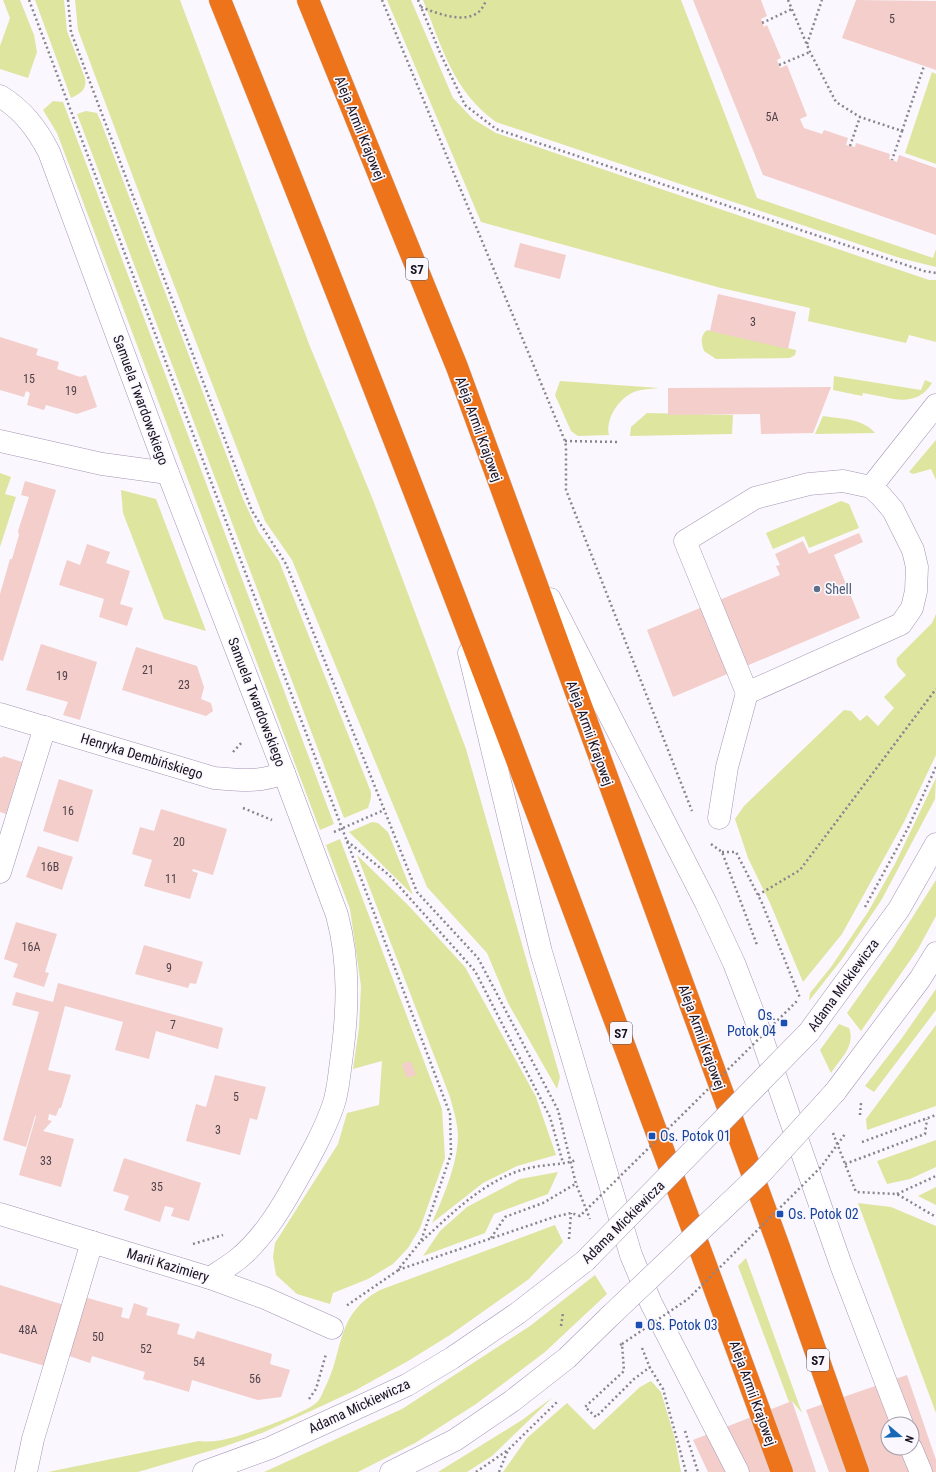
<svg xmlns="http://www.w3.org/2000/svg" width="936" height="1472" viewBox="0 0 936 1472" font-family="'Roboto Condensed',sans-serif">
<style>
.green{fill:#dee59f}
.building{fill:#f3cecb;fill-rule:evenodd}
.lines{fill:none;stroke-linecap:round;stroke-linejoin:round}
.minor-casing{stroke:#a595b4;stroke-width:23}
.highway-casing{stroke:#d6d5d7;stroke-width:23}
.path{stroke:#89858e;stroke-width:2.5;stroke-dasharray:2 3;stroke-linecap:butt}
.minor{stroke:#fff;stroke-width:22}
.highway{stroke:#ed741b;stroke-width:22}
.minor-bridge-casing{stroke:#a595b4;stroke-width:23;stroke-linecap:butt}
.path-bridge{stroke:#89858e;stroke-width:2.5;stroke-dasharray:2 3;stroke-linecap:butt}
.minor-bridge{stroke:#fff;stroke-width:22}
.service-dot{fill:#5c6f8a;stroke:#faf7fe;stroke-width:1.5}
.transit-dot{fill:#1a4fb4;stroke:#faf7fe;stroke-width:1.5}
.labels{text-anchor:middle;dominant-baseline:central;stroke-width:3.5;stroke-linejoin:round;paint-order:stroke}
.number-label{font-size:12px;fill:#50424a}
.shield{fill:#faf7fe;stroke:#5c5762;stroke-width:1}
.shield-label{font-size:13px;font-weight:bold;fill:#19131f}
.street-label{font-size:14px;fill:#19131f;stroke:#faf7fe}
.service-label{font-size:14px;fill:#4e5e75;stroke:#faf7fe;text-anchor:start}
.transit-label{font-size:14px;fill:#164399;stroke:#faf7fe;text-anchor:start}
</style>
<rect width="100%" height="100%" fill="#faf7fe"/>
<g class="green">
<polygon points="3,0 20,0 34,35 37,52 28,78 0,69 0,46 10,18"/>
<path d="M35,0H64L67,31L85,78C87,90 81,93 71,98Z"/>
<polygon points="75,0 180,0 309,344 373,500 466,749 560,1077 557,1089 508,1003 487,953 427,887 292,560 265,521 156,238 78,30"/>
<polygon points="387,0 411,0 453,98 473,119 496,133 929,280 936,280 936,342 909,335 906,343 808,321 810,308 721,288 481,222"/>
<path d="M423,0H681L757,198L933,258L936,249V267L900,258L496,122C453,91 442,47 423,0Z"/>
<polygon points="932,72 936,74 936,164 905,153"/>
<polygon points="53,101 63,102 334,824 320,830 57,133 43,110"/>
<polygon points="86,111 97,113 101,122 243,499 258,531 279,561 371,792 371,798 368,808 344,818 77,114"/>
<path d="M707,330L796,350L795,355L790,358L716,359L704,351C701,342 700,336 707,330Z"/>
<path d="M834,376L921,390L925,380L932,383C915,410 890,397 863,393L862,396L833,390Z"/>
<path d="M560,381L659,388C651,389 641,389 634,392C619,398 605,419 609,435L578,436L571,431L555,395Z"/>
<polygon points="647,413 733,415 732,434 630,436 631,427"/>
<path d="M823,416C841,419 862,418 875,433L815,434Z"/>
<polygon points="936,440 936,480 931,469 913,474 909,472"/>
<polygon points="0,473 11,477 5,494 16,497 0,547"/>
<polygon points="121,490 156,499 206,631 164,619 123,513"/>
<polygon points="841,501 849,504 859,528 809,548 804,536 773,549 766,533"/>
<path d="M936,614V755L904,822L842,934L803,982L770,903L748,858L735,819L744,806L844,710L851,711L860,721L867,715L878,726L894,708L884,697L906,675C901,669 895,666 897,658L932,623Z"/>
<polygon points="936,778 935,799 882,899 842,959 809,1001 810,993 831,967 868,912 895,864"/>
<polygon points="372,822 378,823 388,832 413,895 349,832"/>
<polygon points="340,839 442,1109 445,1158 420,1228 408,1248 393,1264 368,1279 333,1293 330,1304 297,1294 276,1275 273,1257 275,1243 338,1144 347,1113 379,1105 382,1061 353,1069 359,1028 361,986 350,909 326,845"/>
<path d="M357,855L408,905L465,967L536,1097L556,1155L517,1166L483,1183L432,1223C443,1197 457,1166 458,1137C458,1123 453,1109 450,1097Z"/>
<polygon points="936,880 936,916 918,949 861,1031 847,1013 893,948"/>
<polygon points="936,989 936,1010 874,1092 865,1086 902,1038"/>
<path d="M839,1024L849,1028C856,1046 840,1059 831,1073L820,1050Z"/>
<polygon points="936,1025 936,1106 867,1130 866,1119"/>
<polygon points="936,1140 936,1167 910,1179 887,1184 877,1161"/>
<polygon points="558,1172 548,1194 494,1214 485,1233 423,1256 440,1231 467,1207 520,1179"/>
<polygon points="936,1187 936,1205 918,1196"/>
<polygon points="858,1203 891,1207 936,1226 936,1413"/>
<path d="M555,1225L563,1242L529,1279L450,1335L408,1361L356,1390L313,1410L262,1433L223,1447L138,1472H48L199,1441C219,1444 241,1435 261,1428C273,1424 307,1411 316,1403C320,1400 322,1394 324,1390C345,1351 334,1315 380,1290Z"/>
<polygon points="746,1258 802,1413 792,1401 789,1402 738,1266"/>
<polygon points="595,1275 607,1294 545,1352 476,1404 415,1443 358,1472 264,1472 402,1409 530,1326"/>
<polygon points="651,1381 661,1392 675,1439 681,1472 503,1472 527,1438 567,1403 594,1430 640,1387"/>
<polygon points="553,1397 492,1456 467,1472 438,1472 522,1420"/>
</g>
<g class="building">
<polygon points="693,0 761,0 767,16 761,19 764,27 767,25 781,58 777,60 780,68 787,65 807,116 800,119 804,128 822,134 824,130 848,138 846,145 855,147 856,143 890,154 889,159 892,160 897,162 899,155 936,168 936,235 763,175"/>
<polygon points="856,0 936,1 936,70 842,38"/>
<polygon points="520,243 566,255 560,279 514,267"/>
<polygon points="718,294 796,312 788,349 710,331"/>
<polygon points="0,337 38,349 36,355 59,362 57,369 80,377 86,375 97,407 77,414 46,405 44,410 27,405 30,393 26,391 24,397 0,390"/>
<polygon points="831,387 813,433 761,434 760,414 668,415 668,388"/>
<polygon points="25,481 56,490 3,661 0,660 0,594 10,559 12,559 19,535 18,531 29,497 21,495"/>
<polygon points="859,533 863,542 834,555 860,618 673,697 647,630 780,575 776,566 780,565 775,554 803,541 809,554"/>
<polygon points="87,544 110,552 106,563 130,571 120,604 133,608 127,626 99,617 104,599 59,585 67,560 80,565"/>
<polygon points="41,644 97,662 80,720 63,715 68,702 26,690"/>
<polygon points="136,647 197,666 204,687 201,699 211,703 213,711 206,716 122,690"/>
<polygon points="3,756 22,762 6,814 0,812 0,757 2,758"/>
<polygon points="59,779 93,790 78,842 43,831"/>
<polygon points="161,809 227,829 213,875 193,869 192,871 198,873 190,899 144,886 152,860 132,854 140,827 154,831"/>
<polygon points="38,846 73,857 62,890 26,877"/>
<polygon points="16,922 57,934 45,972 49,973 44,987 13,977 18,964 4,959"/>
<polygon points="144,945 203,962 196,984 190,983 188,988 135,974"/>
<polygon points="58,983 223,1028 218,1049 156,1031 149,1059 115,1050 123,1022 65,1006 48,1070 71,1075 61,1108 59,1108 56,1116 49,1114 48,1120 52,1121 43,1131 74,1139 61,1187 19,1175 36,1116 35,1116 26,1147 3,1140 39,1012 12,1005 16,992 53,1002"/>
<polygon points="411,1061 416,1075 407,1078 402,1064"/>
<polygon points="215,1075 266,1087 257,1120 250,1118 240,1155 186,1141 196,1104 206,1107"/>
<polygon points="124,1158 201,1183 189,1221 171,1216 174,1208 165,1206 160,1222 124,1210 129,1196 113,1191"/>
<polygon points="0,1285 64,1305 45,1366 0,1353"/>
<polygon points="84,1297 123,1308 121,1317 129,1319 134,1303 148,1308 146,1315 180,1324 177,1334 194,1339 197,1331 272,1354 270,1364 290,1370 281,1397 258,1400 192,1380 189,1392 149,1380 149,1381 143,1379 145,1372 92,1356 90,1363 66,1355"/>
<path d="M907,1375L936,1460V1472H829L806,1410ZM888,1424H912V1448H888Z"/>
<polygon points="792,1401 816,1472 708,1472 693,1440"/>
</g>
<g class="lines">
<defs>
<g id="minor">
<path d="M0,96C23,110 37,129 49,152L168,473L284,773L337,915C350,964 348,1012 341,1062C339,1076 338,1092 333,1106C323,1134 308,1160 294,1185C279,1212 262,1239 238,1259C229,1266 219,1272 210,1278"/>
<polyline points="0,441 102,464 168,473"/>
<polygon points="843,481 871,487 881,496 893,510 913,550 917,567 916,591 912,608 901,624 747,693 685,541 755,498 809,484"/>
<polyline points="871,487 936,405"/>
<polyline points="550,599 706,903 734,963 754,1015 841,1265 902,1424"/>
<polyline points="469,653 541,952 631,1255 651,1303 738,1472"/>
<path d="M0,714L214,778C241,780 258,783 284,773"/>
<polyline points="719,818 727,767 747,693"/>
<polyline points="0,872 45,727"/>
<polyline points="809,1032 899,909 936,844"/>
<polyline points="835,1092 920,979 936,953"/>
<polyline points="0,1214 210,1278 265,1298 332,1328"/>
<polyline points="911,1448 921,1472"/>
<polyline points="26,1472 33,1439 92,1242"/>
<polyline points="204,1472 270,1448 407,1385 452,1358 518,1313 585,1261"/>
<polyline points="391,1472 455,1440 512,1401 567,1358 610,1316"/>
</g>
<g id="highway">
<path d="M220,0C417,487 601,979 782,1472"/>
<polyline points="308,0 457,367 779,1247 858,1472"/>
</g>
</defs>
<use href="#minor" class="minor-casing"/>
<use href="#highway" class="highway-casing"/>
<g class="path">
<polyline points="29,0 450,1114 451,1154 421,1241 397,1271 346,1306"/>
<polyline points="68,0 71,32 252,511 286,564 417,892 478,958 558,1110 576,1184 590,1219"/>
<polyline points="382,0 565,441 566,446 566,490 692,811"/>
<polyline points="418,0 441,55 465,105 496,129 924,271 936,273"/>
<polyline points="788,0 810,52 836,102 860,117 902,131 892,160"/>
<path d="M421,7C441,15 477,29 486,0"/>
<polyline points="762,23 792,9"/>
<polyline points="807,44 822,0"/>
<polyline points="779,65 810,52"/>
<polyline points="902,131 924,66"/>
<polyline points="850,146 860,117"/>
<polyline points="565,441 619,442"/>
<polyline points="233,752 243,741"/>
<polyline points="243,808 272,820"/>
<polyline points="334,832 384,810"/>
<polyline points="347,841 389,875 475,971 550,1117 563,1163"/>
<polyline points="711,844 722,852 757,945"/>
<polyline points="722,852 736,852 762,903 800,998"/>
<polyline points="758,895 800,870 936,689"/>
<polyline points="865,907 908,828 936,767"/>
<polyline points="860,1115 861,1103"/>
<polyline points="833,1133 856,1192 897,1194 936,1217"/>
<polyline points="862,1142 936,1115"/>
<polyline points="845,1164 925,1134 927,1119"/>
<polyline points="897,1194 936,1176"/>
<polyline points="491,1238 505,1217 543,1203 577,1183"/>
<polyline points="569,1239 571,1213"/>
<path d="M422,1241C451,1214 485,1180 525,1169C539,1165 556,1165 570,1162L576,1160"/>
<polyline points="193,1244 223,1235"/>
<polyline points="398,1270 554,1217"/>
<polyline points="561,1326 563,1313"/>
<polyline points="620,1345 622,1344 624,1371 585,1407 596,1417 634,1379 650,1367"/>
<polyline points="642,1348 650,1368 663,1389 686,1472"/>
<polyline points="309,1399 316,1389 326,1354"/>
<polyline points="685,1431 698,1472"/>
<polyline points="476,1472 508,1450 557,1402"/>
<polyline points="499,1472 508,1450"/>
</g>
<use href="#minor" class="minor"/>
<use href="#highway" class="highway"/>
<defs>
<g id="minor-bridge">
<polyline points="585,1261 809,1032"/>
<polyline points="610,1316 762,1172 835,1092"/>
</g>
</defs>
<use href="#minor-bridge" class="minor-bridge-casing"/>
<g class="path-bridge">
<polyline points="554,1217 571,1213 580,1216 797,1001"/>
<polyline points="622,1344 688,1299 821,1167 845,1134"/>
</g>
<use href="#minor-bridge" class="minor-bridge"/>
</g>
<circle class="service-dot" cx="817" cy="589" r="4"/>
<g class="transit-dot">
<rect x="780" y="1019" width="8" height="8" rx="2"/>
<rect x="648" y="1132" width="8" height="8" rx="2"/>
<rect x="776" y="1210" width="8" height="8" rx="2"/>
<rect x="635" y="1321" width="8" height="8" rx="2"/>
</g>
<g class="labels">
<g class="number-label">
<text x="892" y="19">5</text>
<text x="772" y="117">5A</text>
<text x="753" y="322">3</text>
<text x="29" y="379">15</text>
<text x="71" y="391">19</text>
<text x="148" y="670">21</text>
<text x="62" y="676">19</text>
<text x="184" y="685">23</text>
<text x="68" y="811">16</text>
<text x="179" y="842">20</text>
<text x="50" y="867">16B</text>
<text x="171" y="879">11</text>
<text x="31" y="947">16A</text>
<text x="169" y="968">9</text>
<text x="173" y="1025">7</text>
<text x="236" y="1097">5</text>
<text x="218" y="1130">3</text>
<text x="46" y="1161">33</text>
<text x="157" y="1187">35</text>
<text x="28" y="1330">48A</text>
<text x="98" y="1337">50</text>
<text x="146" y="1349">52</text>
<text x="199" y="1362">54</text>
<text x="255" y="1379">56</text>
</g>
<g class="shield">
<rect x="406" y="258" width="22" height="22" rx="3"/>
<rect x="610" y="1022" width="22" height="22" rx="3"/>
<rect x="807" y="1349" width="22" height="22" rx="3"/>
</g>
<g class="shield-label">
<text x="417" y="269">S7</text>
<text x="621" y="1033">S7</text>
<text x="818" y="1360">S7</text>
</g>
<g class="street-label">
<text transform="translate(360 128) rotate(68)">Aleja Armii Krajowej</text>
<text transform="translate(141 400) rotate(70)">Samuela Twardowskiego</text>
<text transform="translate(479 429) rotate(70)">Aleja Armii Krajowej</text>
<text transform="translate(257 702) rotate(69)">Samuela Twardowskiego</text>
<text transform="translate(590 733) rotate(70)">Aleja Armii Krajowej</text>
<text transform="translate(142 756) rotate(17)">Henryka Dembińskiego</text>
<text transform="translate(843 985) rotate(-54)">Adama Mickiewicza</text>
<text transform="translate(702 1037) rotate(70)">Aleja Armii Krajowej</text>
<text transform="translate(623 1222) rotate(-45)">Adama Mickiewicza</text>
<text transform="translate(168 1265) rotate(17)">Marii Kazimiery</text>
<text transform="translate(753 1393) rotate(70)">Aleja Armii Krajowej</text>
<text transform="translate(359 1406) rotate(-25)">Adama Mickiewicza</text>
</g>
<g class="service-label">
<text x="825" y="589">Shell</text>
</g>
<g class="transit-label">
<text x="776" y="1015" text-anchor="end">Os.<tspan x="776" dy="16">Potok 04</tspan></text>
<text x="660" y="1136">Os. Potok 01</text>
<text x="788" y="1214">Os. Potok 02</text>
<text x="647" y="1325">Os. Potok 03</text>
</g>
</g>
<g transform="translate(900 1436) rotate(109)"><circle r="19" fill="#faf7fe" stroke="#a09ca5"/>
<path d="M0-3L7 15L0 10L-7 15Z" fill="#1769b8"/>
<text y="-6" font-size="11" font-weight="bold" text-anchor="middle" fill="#19131f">N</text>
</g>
</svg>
